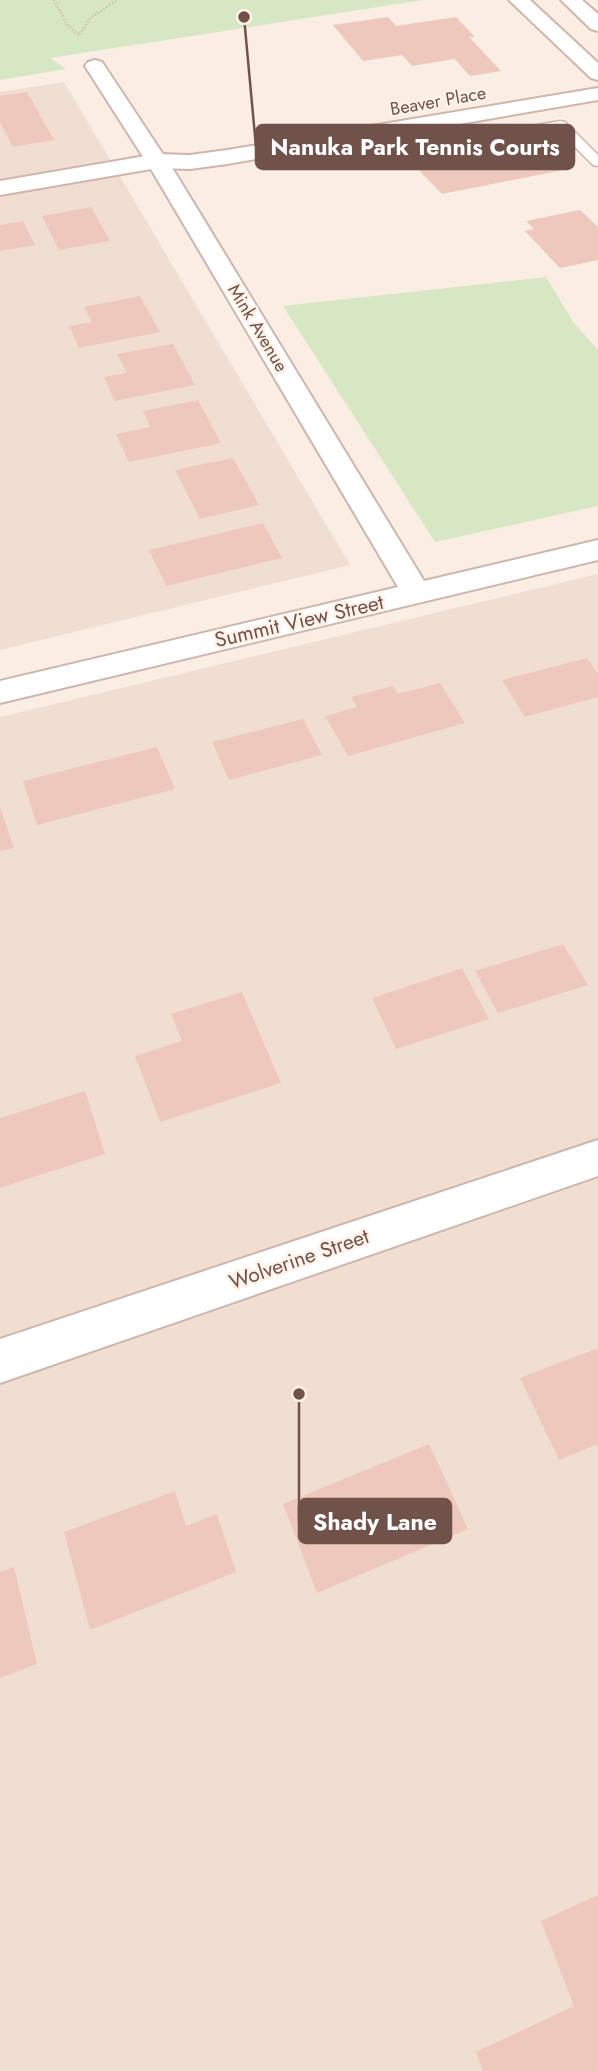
<svg xmlns="http://www.w3.org/2000/svg" width="598" height="2071" viewBox="0 0 598 2071" font-family="Jost,sans-serif">
<style>
.residential{fill:#f1ded2}
.green{fill:#d8e7c3}
.building{fill:#eec8bd}
.lines{fill:none;stroke-linecap:round;stroke-linejoin:round}
.lane-casing{stroke:#cdb6ae;stroke-width:3}
.street-casing{stroke:#cdb6ae;stroke-width:4}
.secondary-casing{stroke:#d0b5ab;stroke-width:4}
.path{stroke:#d2aba0;stroke-width:2.5;stroke-dasharray:1 2.5;stroke-linecap:butt}
.lane{fill:#fff;fill-rule:evenodd}
.street{fill:#fff;fill-rule:evenodd}
.secondary{fill:#fff;fill-rule:evenodd}
.labels{text-anchor:middle;dominant-baseline:central;stroke-width:5;stroke-linejoin:round;paint-order:stroke}
.far-street-label{font-size:18px;fill:#71524b;stroke:#fef2e9}
.street-label{font-size:21px;fill:#71524b;stroke:#fef2e9}
.leader{fill:none;stroke:#71524b;stroke-width:2.5}
.callout-dot{fill:#71524b;stroke:#fef2e9;stroke-width:2.5}
.callout{fill:#71524b;stroke:#71524b;stroke-width:2.5}
.callout-label{font-size:23px;text-anchor:middle;font-weight:bold;fill:#fff}
</style>
<rect width="100%" height="100%" fill="#faede3"/>
<g class="residential">
<polygon points="64,82 350,565 0,650 0,92"/>
<polygon points="598,574 598,2071 0,2071 0,717"/>
</g>
<g class="green">
<polygon points="0,0 423,0 50,58 66,69 0,80"/>
<polygon points="546,277 574,323 598,350 598,506 435,542 283,306"/>
</g>
<g class="building">
<polygon points="388,17 396,26 456,17 475,37 469,37 501,71 470,76 455,59 412,66 402,55 363,61 333,25"/>
<polygon points="27,92 54,140 13,147 0,122 0,96"/>
<polygon points="539,141 568,169 442,194 415,166"/>
<polygon points="91,207 110,241 59,250 42,216"/>
<polygon points="580,210 598,227 598,260 560,268 525,231 534,229 526,221"/>
<polygon points="23,221 35,245 0,251 0,225"/>
<polygon points="140,296 160,332 79,348 69,326 92,322 84,307"/>
<polygon points="173,344 195,385 115,401 104,377 127,373 117,354"/>
<polygon points="198,400 221,443 129,462 116,434 150,427 143,411"/>
<polygon points="233,458 259,505 200,519 175,470"/>
<polygon points="263,523 282,558 166,586 149,550"/>
<polygon points="587,658 598,674 598,697 525,717 502,680"/>
<polygon points="440,683 465,723 348,756 325,716 357,707 351,697 393,686 398,694"/>
<polygon points="303,719 322,755 229,780 212,742"/>
<polygon points="157,747 175,789 37,825 23,781"/>
<polygon points="0,807 14,848 0,851"/>
<polygon points="563,944 588,985 498,1013 475,971"/>
<polygon points="462,968 489,1019 396,1049 372,998"/>
<polygon points="242,992 281,1083 160,1122 135,1056 182,1041 171,1014"/>
<polygon points="85,1091 105,1154 0,1188 0,1118"/>
<polygon points="598,1348 598,1444 559,1460 520,1378"/>
<polygon points="429,1444 468,1529 317,1593 283,1504"/>
<polygon points="175,1491 186,1526 217,1514 236,1572 90,1630 64,1532"/>
<polygon points="14,1567 37,1664 0,1678 0,1572"/>
<polygon points="598,1895 598,2071 483,2071 476,2052 574,2006 541,1921"/>
</g>
<g class="lines">
<defs>
<polygon id="lane" points="560,121 565,122 598,155 598,166 593,165 557,129 444,149 437,145 444,141"/>
<g id="street">
<polygon points="95,60 102,62 176,174 424,581 598,540 598,560 0,703 0,681 398,587 154,174 85,66 88,62"/>
<polygon points="598,1140 598,1176 0,1383 0,1339"/>
</g>
<g id="secondary">
<polygon points="509,0 530,0 598,63 598,80 591,78"/>
<polygon points="561,0 582,0 598,14 598,31 591,29"/>
<polygon points="598,88 598,100 227,164 190,169 157,168 0,195 0,181 157,154 190,155 227,150"/>
</g>
</defs>
<use href="#lane" class="lane-casing"/>
<use href="#street" class="street-casing"/>
<use href="#secondary" class="secondary-casing"/>
<g class="path">
<polyline points="54,0 68,26 79,35"/>
<polyline points="80,34 90,18 117,0"/>
</g>
<use href="#lane" class="lane"/>
<use href="#street" class="street"/>
<use href="#secondary" class="secondary"/>
</g>
<g class="labels">
<g class="far-street-label">
<text transform="translate(438 101) rotate(-10)">Beaver Place</text>
<text transform="translate(258 328) rotate(59)">Mink Avenue</text>
</g>
<g class="street-label">
<text transform="translate(299 621) rotate(-13)">Summit View Street</text>
<text transform="translate(299 1259) rotate(-19)">Wolverine Street</text>
</g>
</g>
<path class="leader" d="M244 17L256 147M299 1394L299 1521"/>
<g class="callout-dot">
<circle cx="244" cy="17" r="7"/>
<circle cx="299" cy="1394" r="7"/>
</g>
<g class="callout">
<rect x="256" y="125" width="318" height="44" rx="7"/>
<rect x="299" y="1499" width="152" height="44" rx="7"/>
</g>
<g class="callout-label">
<text x="415" y="155">Nanuka Park Tennis Courts</text>
<text x="375" y="1530">Shady Lane</text>
</g>
</svg>
